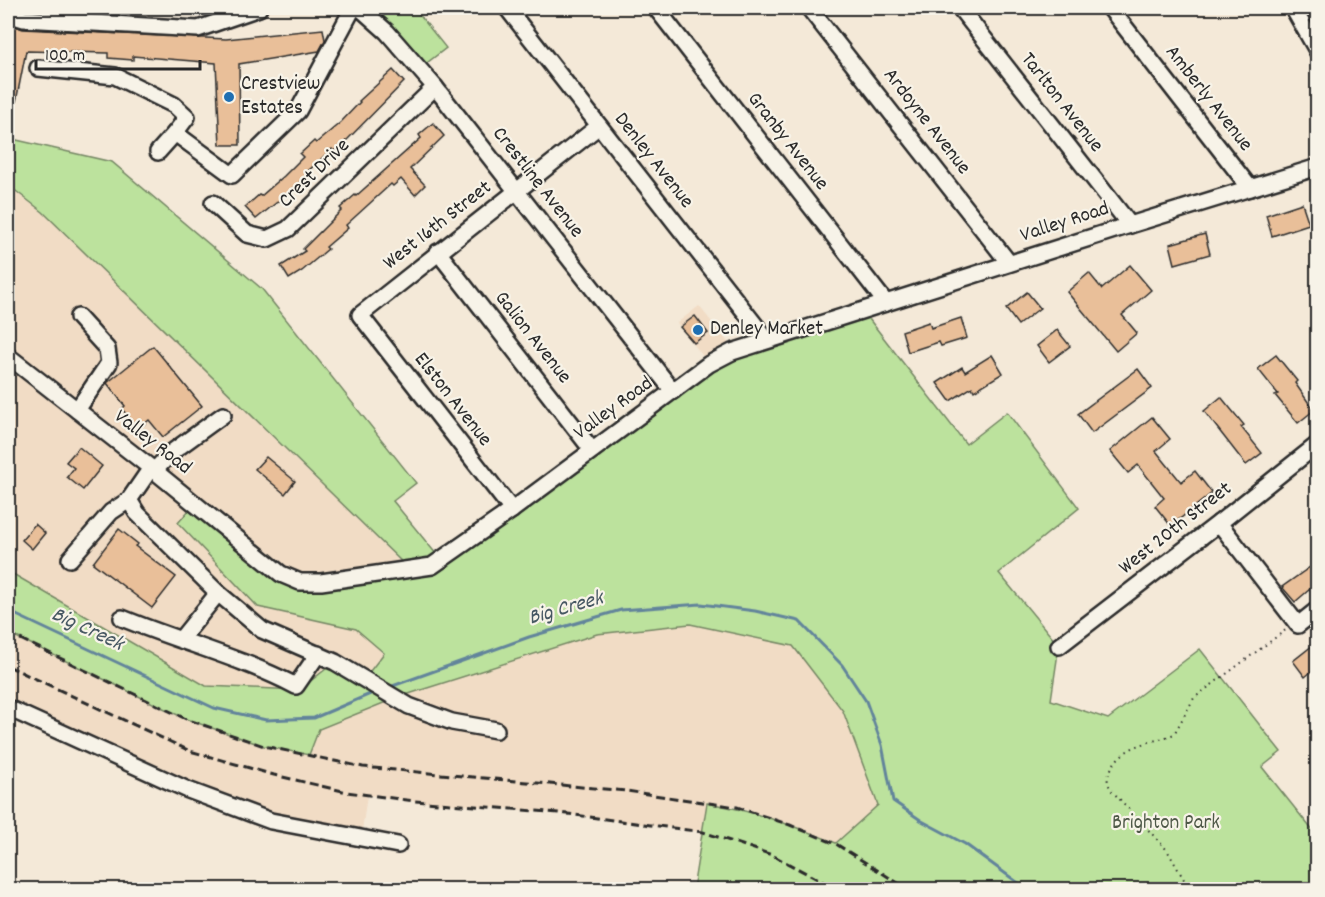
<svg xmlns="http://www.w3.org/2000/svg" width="1325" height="897" viewBox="0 0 1325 897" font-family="Dekko,sans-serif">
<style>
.built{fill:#f1dcc5}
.green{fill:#bce29d;stroke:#748664;stroke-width:1.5}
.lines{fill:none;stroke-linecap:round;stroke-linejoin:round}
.stream{stroke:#62849b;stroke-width:3}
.building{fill:#e9bf99;stroke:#2b2b2b;stroke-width:1.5}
.minor-casing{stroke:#2b2b2b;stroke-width:20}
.path{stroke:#2b2b2b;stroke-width:2;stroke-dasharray:1.5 4.5;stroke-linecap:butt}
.minor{stroke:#f7f3e8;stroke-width:15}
.rail{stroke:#2b2b2b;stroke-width:3;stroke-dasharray:9 4.5;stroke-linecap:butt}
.poi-dot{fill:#1f6fb2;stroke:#f7f3e8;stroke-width:2}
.labels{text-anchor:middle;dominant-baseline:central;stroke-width:4.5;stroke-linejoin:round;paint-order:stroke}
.poi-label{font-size:21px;fill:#2b2b2b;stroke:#f7f3e8;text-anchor:start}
.street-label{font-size:21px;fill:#2b2b2b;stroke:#f7f3e8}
.park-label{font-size:21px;fill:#4f5948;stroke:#f7f3e8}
.water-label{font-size:22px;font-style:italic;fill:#475863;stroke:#f7f3e8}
</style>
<rect width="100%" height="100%" fill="#f4e9d8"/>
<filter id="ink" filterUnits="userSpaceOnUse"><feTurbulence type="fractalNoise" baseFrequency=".0167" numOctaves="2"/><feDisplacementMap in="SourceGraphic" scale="12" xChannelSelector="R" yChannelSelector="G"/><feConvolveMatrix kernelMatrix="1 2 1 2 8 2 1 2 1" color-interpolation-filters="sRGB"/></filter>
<g filter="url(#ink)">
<g class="built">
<polygon points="8,185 43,212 410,571 258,607 356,629 384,653 364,679 299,690 206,686 12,574 10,519 8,517"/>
<polygon points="699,306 735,351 709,364 677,323"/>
<polygon points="690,624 793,646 843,711 878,805 836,844 790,825 737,807 707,803 703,832 560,813 414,801 367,795 361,838 271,821 8,708 8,633 186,719 309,755 319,729 396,698 597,634"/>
</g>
<g class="green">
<polygon points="360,8 414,8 446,48 419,69"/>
<path d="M8,138L112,162L262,289L416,483L393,501L441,560L712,362L862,310L966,444L1007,412L1079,508L999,573L1059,646L1051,700L1108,719L1200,649L1281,752L1262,767L1317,836V889H693L707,803C752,810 794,826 836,843L878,805L843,711L793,646L690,624L597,634L396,698L319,729L309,755L264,746L186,719L8,633V517L10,519L13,574L206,686L299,690L335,662L364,679L384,653L356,629L258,607L178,523L195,503L300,582L410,570L43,212L8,185Z"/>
</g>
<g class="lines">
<g class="stream">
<polyline points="8,611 214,708 266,720 314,718 375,692"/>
<polyline points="387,688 529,637 621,610 701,604 755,611 799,621 842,665 866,701 882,745 893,801 922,821 965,844 1028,890"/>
</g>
</g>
<g class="building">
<polygon points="8,24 23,29 226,39 323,29 325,40 319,51 239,64 240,145 220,145 216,63 133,56 133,60 108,58 108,53 26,51 12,122 8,122"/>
<polygon points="393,70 404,82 348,139 334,151 332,149 307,172 308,174 291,191 256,219 245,207 259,195 261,196 284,176 303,157 300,154 314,141 316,143 341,122 360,102 359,101"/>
<polygon points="433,123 444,136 410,169 425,185 415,195 401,179 393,186 391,184 346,225 348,228 326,247 328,249 302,271 289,279 281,266 305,251 303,249 342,210 340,208 355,195 356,196 421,138 419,135"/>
<polygon points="1302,203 1309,224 1272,236 1266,215"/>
<polygon points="1205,234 1210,254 1175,264 1170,244"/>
<polygon points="1130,265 1151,290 1122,315 1137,333 1116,351 1067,292 1089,273 1102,289"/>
<polygon points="1027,292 1040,308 1018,325 1006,309"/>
<polygon points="695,316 708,333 694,343 680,327"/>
<polygon points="961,318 967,338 941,346 939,342 908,352 902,331 929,322 931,328"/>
<polygon points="1057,330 1070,346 1049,362 1037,346"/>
<polygon points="153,346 202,406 163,437 149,420 138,429 122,409 125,406 107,383"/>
<polygon points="992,355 1003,373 974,391 972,387 950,401 937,383 962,367 965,372"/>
<polygon points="1276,355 1297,381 1295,383 1313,409 1313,411 1298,423 1275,395 1278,394 1258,369"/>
<polygon points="1138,369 1152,388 1092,433 1078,414"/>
<polygon points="1221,397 1244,425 1241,427 1262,453 1246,465 1204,411"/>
<polygon points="1152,417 1170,439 1156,451 1181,482 1195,471 1212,493 1171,526 1155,506 1164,498 1138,465 1128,473 1110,451"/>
<polygon points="79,447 102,466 83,490 67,477 74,468 66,462"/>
<polygon points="266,457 295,481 285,494 255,469"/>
<polygon points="35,524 45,533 32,549 22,540"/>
<polygon points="119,529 138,544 135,546 176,577 152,608 93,563"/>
<polygon points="1310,567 1317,576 1317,583 1295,602 1282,587"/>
<polygon points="1317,642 1317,667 1305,677 1293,661"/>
</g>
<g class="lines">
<defs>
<g id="minor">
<polyline points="360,8 387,32 435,87 673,391"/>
<polyline points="507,8 767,340"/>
<polyline points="656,8 886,303"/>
<polyline points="809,8 1009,263"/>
<polyline points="960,8 1130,225"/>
<polyline points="1110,8 1250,188"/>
<polyline points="1293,8 1318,52"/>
<polyline points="8,14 24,19 198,29 259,8"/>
<polyline points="38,68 115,76 174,105 187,117 175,133 232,175 298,111 353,8"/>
<polyline points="158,152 175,133"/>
<polyline points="213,203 247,234 267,239 288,229 435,87"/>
<polyline points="438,252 592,450"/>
<polyline points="8,356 151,468 281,574 300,582 321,582 432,566 512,510 709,364 732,352 1130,225 1318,167"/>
<polyline points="77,410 109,363 107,349 78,317"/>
<polyline points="155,470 172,452 223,415"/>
<polyline points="129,500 137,513 218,593 262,630 335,662 409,706 452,722 496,730"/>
<polyline points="512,510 360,315 599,126"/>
<polyline points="1219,523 1298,625 1318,609"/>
<polyline points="70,559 111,512 129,500 151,468"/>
<path d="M122,618C180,642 240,657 296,686L318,654"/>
<polyline points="181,639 218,593"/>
<polyline points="1059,646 1219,523 1318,444"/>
<polyline points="8,708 188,790 271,821 398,845"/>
</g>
</defs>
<use href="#minor" class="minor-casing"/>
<g class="path">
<path d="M1190,890L1167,850L1111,790C1107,782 1106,778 1111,769C1124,743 1151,744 1174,734L1194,698L1287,629"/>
<path d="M1204,890C1224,885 1238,882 1257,890"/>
</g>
<use href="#minor" class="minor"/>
<g class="rail">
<polyline points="8,633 186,719 264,746 363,767 626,791 737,807 790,825 836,844 909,890"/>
<polyline points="8,666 190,751 274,775 347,792 414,801 560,813 703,832 772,855 838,890"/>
</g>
</g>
</g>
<g class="poi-dot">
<circle cx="229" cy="97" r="6"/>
<circle cx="698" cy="330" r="6"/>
</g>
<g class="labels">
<g class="poi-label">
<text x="241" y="85">Crestview<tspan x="241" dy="24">Estates</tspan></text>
<text x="710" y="330">Denley Market</text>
</g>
<g class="street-label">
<text transform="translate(1208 99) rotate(52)">Amberly Avenue</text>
<text transform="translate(1061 103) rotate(52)">Tarlton Avenue</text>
<text transform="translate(926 122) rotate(52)">Ardoyne Avenue</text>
<text transform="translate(787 142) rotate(52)">Granby Avenue</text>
<text transform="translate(653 161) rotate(52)">Denley Avenue</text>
<text transform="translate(315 174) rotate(-44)">Crest Drive</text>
<text transform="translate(537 183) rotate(52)">Crestline Avenue</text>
<text transform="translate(1065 223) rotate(-18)">Valley Road</text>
<text transform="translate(438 226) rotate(-38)">West 16th Street</text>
<text transform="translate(532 338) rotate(52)">Galion Avenue</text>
<text transform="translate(452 400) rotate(52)">Elston Avenue</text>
<text transform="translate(614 409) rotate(-36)">Valley Road</text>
<text transform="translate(152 443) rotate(38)">Valley Road</text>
<text transform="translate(1176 529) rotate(-38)">West 20th Street</text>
</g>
<g class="park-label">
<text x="1166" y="824">Brighton Park</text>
</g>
<g class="water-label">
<text transform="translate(566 609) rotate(-16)">Big Creek</text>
<text transform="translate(87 630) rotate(25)">Big Creek</text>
</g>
</g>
<rect width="1325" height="897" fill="none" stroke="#f7f3e8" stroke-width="30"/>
<rect x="15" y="15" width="1295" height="867" fill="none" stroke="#2b2b2b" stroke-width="2" filter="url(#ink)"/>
<path d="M36 60v9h164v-9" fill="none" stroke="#2b2b2b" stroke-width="3"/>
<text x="45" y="60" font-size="18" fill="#2b2b2b" stroke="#f7f3e8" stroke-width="4.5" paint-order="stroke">100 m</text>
</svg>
